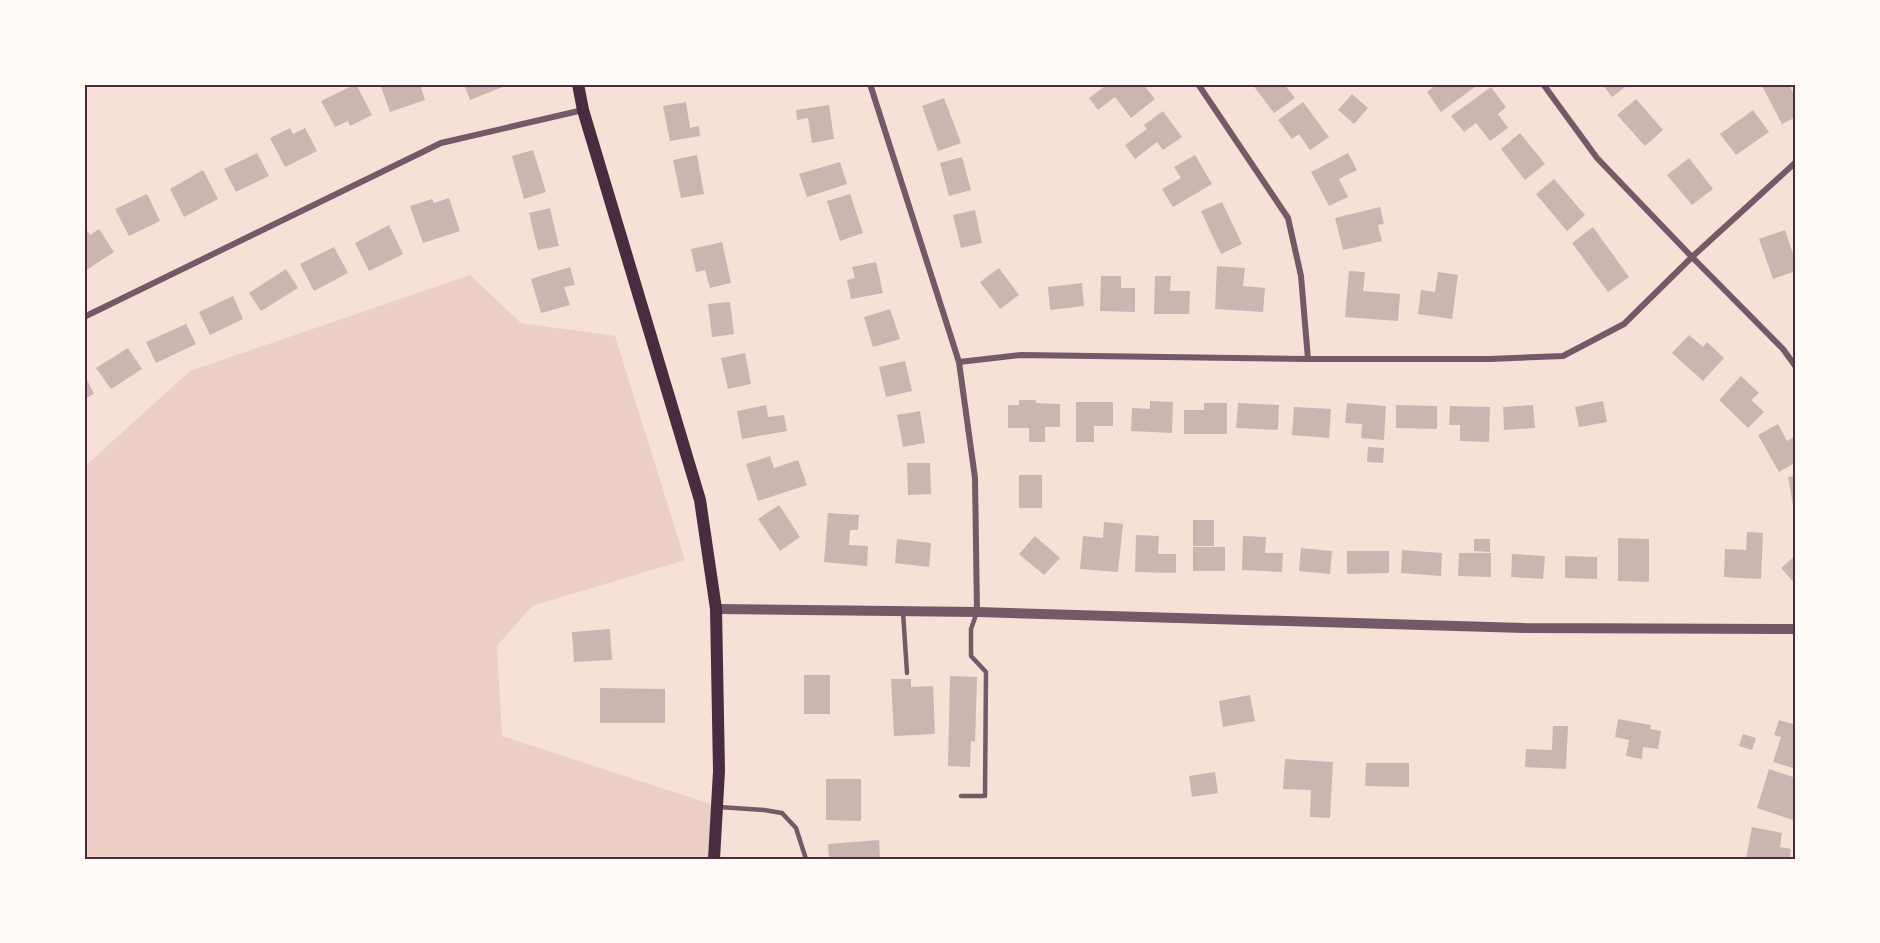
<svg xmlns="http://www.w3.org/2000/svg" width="1880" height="943" viewBox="0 0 1880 943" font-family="'Noto Sans',sans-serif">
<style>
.green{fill:#ebcfc5}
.building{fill:#ccb4b1}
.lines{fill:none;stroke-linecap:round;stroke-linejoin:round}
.service{stroke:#755966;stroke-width:4.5}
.minor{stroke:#755966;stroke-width:6}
.tertiary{stroke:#755966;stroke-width:10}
.secondary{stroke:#4a2c40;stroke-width:12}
.neatline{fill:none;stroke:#4a2c40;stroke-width:2}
</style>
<rect width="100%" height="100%" fill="#f7e1d7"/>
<polygon class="green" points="470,275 521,323 615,336 685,560 532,606 497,646 502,736 717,806 714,859 84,859 84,467 190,371"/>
<g class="building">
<polygon points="356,84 372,115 350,126 348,121 335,127 321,101"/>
<polygon points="380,84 420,84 425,100 390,112"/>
<polygon points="464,84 510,84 470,100"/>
<polygon points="1108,84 1134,84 1135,86 1143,84 1155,99 1131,118 1115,97 1098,110 1089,98"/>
<polygon points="1252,84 1284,84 1295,98 1274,113"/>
<polygon points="1437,84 1479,84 1441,112 1427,92"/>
<polygon points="1602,84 1629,84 1612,97"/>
<polygon points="1761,84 1789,84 1793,93 1796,92 1796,117 1782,124"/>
<polygon points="1491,87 1506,107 1498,114 1508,128 1490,141 1476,123 1464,132 1451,116"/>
<polygon points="1352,94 1368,108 1354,124 1338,110"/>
<polygon points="944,98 961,143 938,151 922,106"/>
<polygon points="1636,99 1663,130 1645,146 1617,115"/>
<polygon points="686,102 690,128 699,126 700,136 670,141 663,106"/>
<polygon points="1303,102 1329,137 1310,150 1299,134 1292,139 1278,120"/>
<polygon points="829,105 834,139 812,143 808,118 797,120 796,110"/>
<polygon points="1753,110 1769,132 1736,155 1720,134"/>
<polygon points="1163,111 1182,137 1163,150 1157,142 1135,159 1125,145 1147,129 1144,125"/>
<polygon points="290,128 293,134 305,128 317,151 285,167 270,138"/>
<polygon points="1520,133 1545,164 1525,180 1501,149"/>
<polygon points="533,150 546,192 524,199 512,156"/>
<polygon points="257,153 269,176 236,192 224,169"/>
<polygon points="1348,153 1357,170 1339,179 1348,197 1329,206 1311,172"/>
<polygon points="697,155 704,194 681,198 673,160"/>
<polygon points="1195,155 1212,184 1173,207 1162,189 1181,178 1174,167"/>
<polygon points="962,157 971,190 949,196 940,163"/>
<polygon points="1689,158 1713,189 1692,205 1667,175"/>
<polygon points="840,162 847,184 807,197 799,174"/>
<polygon points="203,170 218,199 184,217 170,189"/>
<polygon points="1554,179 1585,215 1567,231 1536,194"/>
<polygon points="147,194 160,221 129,236 115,209"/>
<polygon points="850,194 863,233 840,241 827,201"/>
<polygon points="449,198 460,231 423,243 410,206 432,199 434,203"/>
<polygon points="1222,202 1242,244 1221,254 1201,211"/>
<polygon points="1380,207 1384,224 1378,225 1382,241 1343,250 1335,218"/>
<polygon points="550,208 559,246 538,250 529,213"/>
<polygon points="975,210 982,243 961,248 953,215"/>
<polygon points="389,225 403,254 369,271 355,243"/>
<polygon points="1593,227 1629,277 1608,292 1572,243"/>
<polygon points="86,229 90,235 99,229 114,252 85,271 84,230"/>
<polygon points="1785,230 1796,263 1796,271 1773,279 1759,239"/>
<polygon points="722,242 731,283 710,288 705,270 696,272 691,249"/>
<polygon points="334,247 348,273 314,291 300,264"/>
<polygon points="876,262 883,293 851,299 847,280 855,278 852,267"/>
<polygon points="1217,266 1245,268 1243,286 1265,288 1263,312 1215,309"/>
<polygon points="570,267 575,285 564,287 570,305 541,313 531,279"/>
<polygon points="999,268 1019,295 1000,309 980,282"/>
<polygon points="286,269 298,288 261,311 249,293"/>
<polygon points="1349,271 1365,272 1363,291 1400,294 1398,321 1345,317"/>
<polygon points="1438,272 1458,275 1452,319 1418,314 1421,290 1435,292"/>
<polygon points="1101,276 1121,276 1121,288 1135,288 1135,312 1100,311"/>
<polygon points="1155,276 1171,276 1170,291 1190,291 1189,314 1154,314"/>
<polygon points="1082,283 1084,306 1050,310 1048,287"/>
<polygon points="233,296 243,319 210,335 199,312"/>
<polygon points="730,302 734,334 712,337 708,304"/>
<polygon points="890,309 900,339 873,347 864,317"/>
<polygon points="186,324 196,344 156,363 146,342"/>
<polygon points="1689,335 1703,347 1707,342 1724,358 1703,381 1672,353"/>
<polygon points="128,348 142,369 111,389 96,368"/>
<polygon points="745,353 751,384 728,389 721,358"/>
<polygon points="905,361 912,391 886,397 879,367"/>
<polygon points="84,374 94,394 84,399"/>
<polygon points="1741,376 1759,393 1751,400 1764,412 1748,428 1719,400"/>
<polygon points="1019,400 1036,400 1036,403 1060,404 1060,427 1045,427 1045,442 1029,442 1029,428 1008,428 1008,405 1019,405"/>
<polygon points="1150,401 1173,402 1172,433 1131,431 1132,408 1150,409"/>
<polygon points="1603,401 1607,422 1579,427 1575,407"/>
<polygon points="1076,402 1113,402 1113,426 1094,426 1094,442 1076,442"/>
<polygon points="1204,403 1227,403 1227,434 1184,434 1184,410 1204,410"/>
<polygon points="1238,403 1279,405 1278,430 1236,428"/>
<polygon points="1347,403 1386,406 1384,440 1361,438 1362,424 1345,423"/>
<polygon points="766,405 768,417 784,415 787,431 742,439 737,411"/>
<polygon points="1396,405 1437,406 1437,429 1396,428"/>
<polygon points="1533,405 1535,428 1504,430 1503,407"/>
<polygon points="1450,406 1490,407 1489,442 1460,441 1460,425 1449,425"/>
<polygon points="1294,407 1331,409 1329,438 1292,435"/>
<polygon points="920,411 925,443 903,447 897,415"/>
<polygon points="1778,424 1787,441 1794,437 1796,441 1796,462 1779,472 1758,435"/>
<polygon points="1368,447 1384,448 1383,463 1367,462"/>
<polygon points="770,456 774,468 798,460 807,485 758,501 746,464"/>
<polygon points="907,463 930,463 931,494 908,495"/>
<rect x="1019" y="475" width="23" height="33"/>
<polygon points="1796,476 1796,517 1795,517 1788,477"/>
<polygon points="779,505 800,537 780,551 758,519"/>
<polygon points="828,513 859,515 858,530 850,530 849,545 868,546 867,566 824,562"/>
<rect x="1193" y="520" width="21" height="26"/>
<polygon points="1104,522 1123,524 1118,572 1080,569 1083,536 1103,538"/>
<polygon points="1747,532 1763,533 1761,579 1724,577 1725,549 1746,550"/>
<polygon points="1136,535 1159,536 1158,554 1176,554 1176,573 1135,572"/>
<polygon points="1035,536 1060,558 1044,575 1019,554"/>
<polygon points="1243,536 1266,537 1265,553 1283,553 1282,572 1242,570"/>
<polygon points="1618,538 1649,539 1649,582 1618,581"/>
<polygon points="897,539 931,543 929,567 895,563"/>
<polygon points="1474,539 1490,539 1490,552 1474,551"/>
<rect x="1193" y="547" width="32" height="24"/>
<polygon points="1301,548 1332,551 1330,574 1299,571"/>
<polygon points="1402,550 1442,553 1441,576 1401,573"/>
<polygon points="1347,551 1389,551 1389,573 1347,574"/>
<polygon points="1459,553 1491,553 1491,577 1458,576"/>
<polygon points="1512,554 1545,556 1543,579 1511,577"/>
<polygon points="1796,555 1796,585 1781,568"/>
<polygon points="1565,556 1597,557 1597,579 1565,578"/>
<polygon points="610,629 612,660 574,662 572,632"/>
<rect x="804" y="675" width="26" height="39"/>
<polygon points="950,676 977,677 975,742 971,741 970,767 948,766"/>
<polygon points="891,679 911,679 911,687 933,686 935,734 894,736"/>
<polygon points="600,688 665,689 665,723 600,723"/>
<polygon points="1250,695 1255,721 1223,727 1219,701"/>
<polygon points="1618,719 1651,725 1650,729 1661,731 1658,749 1643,747 1642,759 1626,756 1629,740 1615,737"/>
<polygon points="1779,720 1796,725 1796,769 1773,762 1781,737 1774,735"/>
<polygon points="1553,726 1568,726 1566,769 1525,767 1526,749 1552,750"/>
<polygon points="1743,734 1756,738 1752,750 1739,746"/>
<polygon points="1285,759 1333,762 1330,818 1310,817 1311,790 1283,789"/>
<polygon points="1366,763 1409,763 1409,787 1365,786"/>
<polygon points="1769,769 1796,778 1796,789 1793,799 1796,800 1796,821 1757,808"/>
<polygon points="1215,772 1218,793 1192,797 1189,776"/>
<polygon points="826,779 861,779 861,821 826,820"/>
<polygon points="1752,827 1782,833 1780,847 1791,849 1790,859 1746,859"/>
<polygon points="879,840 880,859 829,859 828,844"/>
</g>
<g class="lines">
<g class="service">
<polyline points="903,612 907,673"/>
<polyline points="961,796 985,796 986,672 971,656 971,629 977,612"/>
<polyline points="719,807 764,810 782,813 796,828 806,859"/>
</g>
<g class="minor">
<polyline points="870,84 959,362 975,478 977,612"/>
<polyline points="1198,84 1288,218 1301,276 1308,359"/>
<polyline points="1543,84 1597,158 1692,257 1783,349 1796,367"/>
<polyline points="84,317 441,143 583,110"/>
<polyline points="959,362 1021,355 1308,359 1490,359 1563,356 1624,324 1692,257 1796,162"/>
</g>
<polyline class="tertiary" points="716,609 977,612 1524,628 1796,629"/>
<polyline class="secondary" points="578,84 583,110 700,500 716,609 719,771 714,859"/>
</g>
<rect width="1880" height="943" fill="none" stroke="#fffaf5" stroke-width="171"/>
<rect x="86" y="86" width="1708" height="772" class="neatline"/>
</svg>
